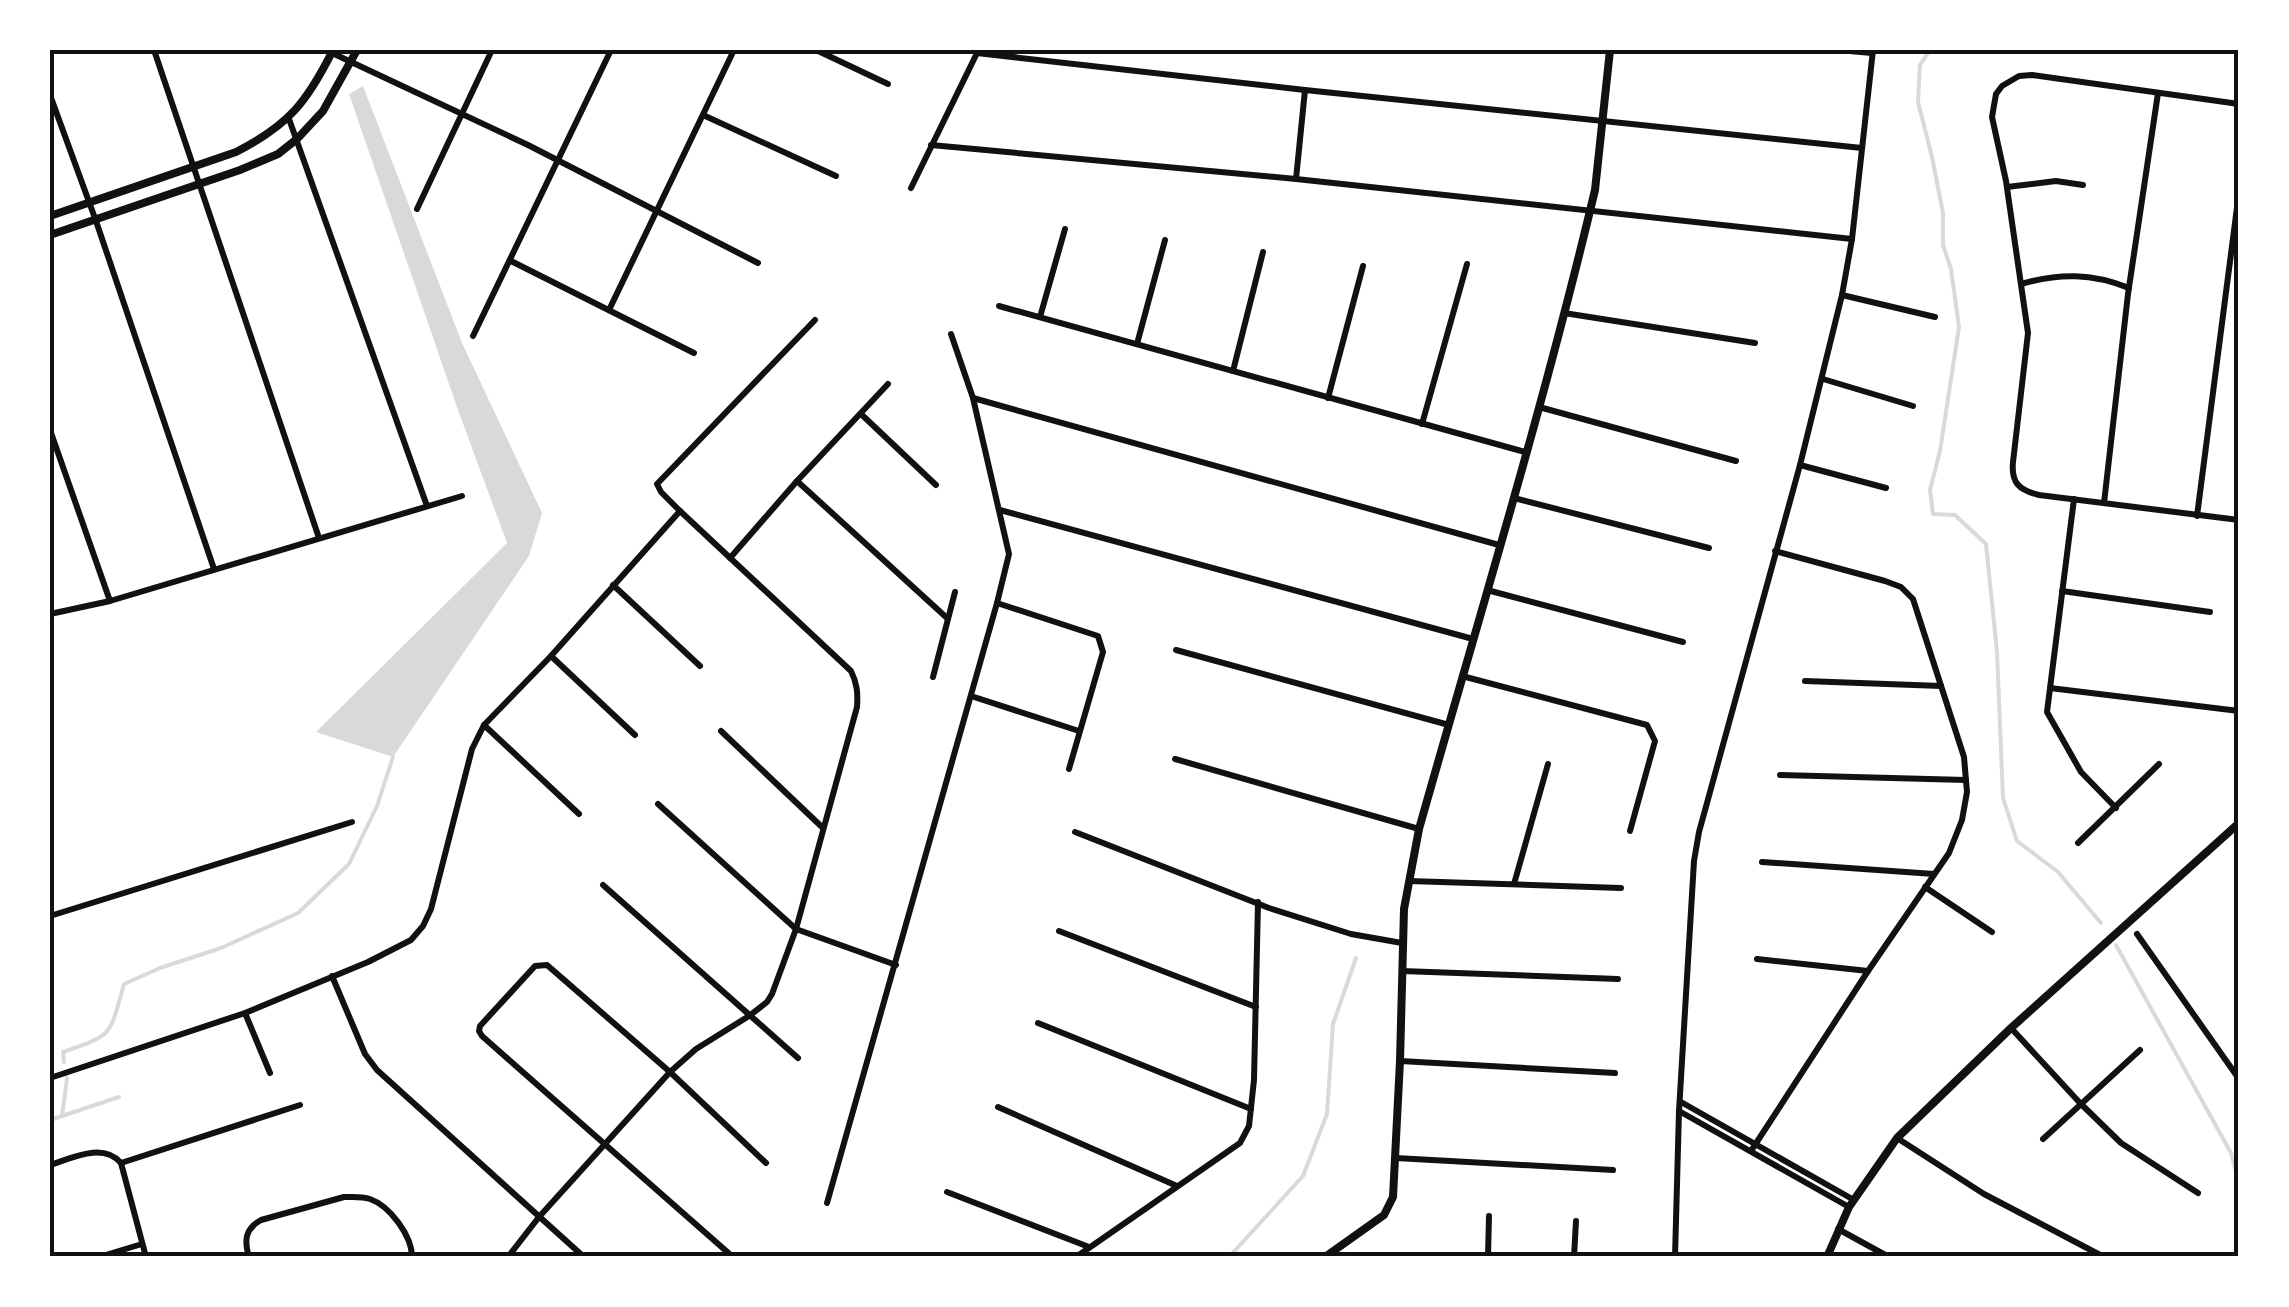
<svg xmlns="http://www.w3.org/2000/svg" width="2289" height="1307" viewBox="0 0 2289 1307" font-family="Figtree,sans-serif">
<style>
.water{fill:#d9d9d9}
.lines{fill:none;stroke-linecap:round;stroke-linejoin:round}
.stream{stroke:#d9d9d9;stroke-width:4}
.minor{stroke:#111;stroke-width:6}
.tertiary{stroke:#111;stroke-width:8}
.neatline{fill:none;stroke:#111;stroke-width:4}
</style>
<rect width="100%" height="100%" fill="#fff"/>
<polygon class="water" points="363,86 462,343 542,513 529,556 393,757 316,732 507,543 458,410 349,94"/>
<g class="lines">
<g class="stream">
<polyline points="1930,50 1920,65 1918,102 1932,157 1943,213 1943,245 1951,269 1959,327 1940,451 1930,490 1933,514 1955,515 1986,544 1997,652 2003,798 2017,841 2058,872 2101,923"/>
<polyline points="2116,945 2231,1153 2239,1184"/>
<path d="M64,1062L63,1052C115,1034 109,1036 124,984L160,968L221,948L298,913L349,864L377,806L393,757"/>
<polyline points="62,1116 67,1078"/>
<polyline points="50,1120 119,1097"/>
<polyline points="1229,1257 1303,1176 1327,1114 1333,1024 1356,958"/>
</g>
<g class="minor">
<polyline points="154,50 319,538"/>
<polyline points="816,50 888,84"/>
<polyline points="1838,50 1872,53"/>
<polyline points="332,53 528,145 758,263"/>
<polyline points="977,53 1305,90 1862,148"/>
<polyline points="50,95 96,221 214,569"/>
<path d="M2239,104L2032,75L2019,76L2002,86L1996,94L1992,117L2006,181L2028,333L2013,462C2011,483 2019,490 2039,495L2239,520"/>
<polyline points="703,115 836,176"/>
<polyline points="289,119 427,506"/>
<polyline points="931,145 1296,179 1852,239"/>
<polyline points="1296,179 1305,90"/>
<polyline points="2007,187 2056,181 2083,185"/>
<polyline points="911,188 978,51"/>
<polyline points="417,209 492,50"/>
<polyline points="511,261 694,353"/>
<path d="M2021,284C2059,273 2092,273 2129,288"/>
<polyline points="1842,295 1935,317"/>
<polyline points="999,306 1525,452"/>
<polyline points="609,310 734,50"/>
<polyline points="1564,313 1755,343"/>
<polyline points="1040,317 1065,229"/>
<polyline points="473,336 611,50"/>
<polyline points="1137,344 1165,240"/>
<polyline points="1233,371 1263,252"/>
<polyline points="1823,379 1913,406"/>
<polyline points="973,398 1499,545"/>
<polyline points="1328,398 1363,266"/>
<polyline points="1539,407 1736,461"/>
<polyline points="861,414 936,485"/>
<polyline points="1422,424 1467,264"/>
<polyline points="50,430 110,601"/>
<polyline points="1800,465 1886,488"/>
<polyline points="797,481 947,618"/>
<polyline points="1514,498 1709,548"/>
<polyline points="2074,499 2047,712 2081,772 2116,808"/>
<polyline points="2104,503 2128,294 2158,93"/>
<polyline points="1000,510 1473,639"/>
<polyline points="2197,516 2239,192"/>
<polyline points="730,558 797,481 888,384"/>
<polyline points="613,585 700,666"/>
<polyline points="1487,590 1683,642"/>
<polyline points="2062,591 2210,612"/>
<polyline points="997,603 1098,636 1103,652 1069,769"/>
<polyline points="50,614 110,601 462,496"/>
<polyline points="1176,650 1449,725"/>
<polyline points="551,656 635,735"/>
<polyline points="1462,676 1647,725 1655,741 1630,831"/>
<polyline points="933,677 955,592"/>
<polyline points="1805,681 1941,686"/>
<polyline points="2050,688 2239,711"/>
<polyline points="971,696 1079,731"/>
<polyline points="484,725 579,814"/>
<polyline points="721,731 823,828"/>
<polyline points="1175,759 1419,829"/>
<polyline points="1780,775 1966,780"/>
<polyline points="658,804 796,929 896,965"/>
<polyline points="1075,832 1269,908 1351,934 1402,943"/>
<polyline points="2078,843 2159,764"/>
<polyline points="1762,862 1934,874"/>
<polyline points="1409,881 1621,888"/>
<polyline points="1514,884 1548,764"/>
<polyline points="603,885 798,1058"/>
<polyline points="1925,887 1992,932"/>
<polyline points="50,916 352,822"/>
<polyline points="1059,931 1256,1007"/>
<polyline points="2137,934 2239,1079"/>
<polyline points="1757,959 1868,971"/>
<polyline points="1402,971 1618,979"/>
<polyline points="332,976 365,1054 377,1070 584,1257"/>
<polyline points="245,1013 270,1073"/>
<polyline points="1038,1023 1251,1109"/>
<polyline points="2011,1028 2080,1103 2121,1143 2198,1193"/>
<polyline points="1400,1061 1615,1073"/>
<polyline points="50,1078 245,1013 368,962 411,940 423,926 431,909 472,749 484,725 551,656 680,511"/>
<polyline points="1681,1102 1854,1200"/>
<polyline points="998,1107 1177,1186"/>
<polyline points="1679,1111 1849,1207"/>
<polyline points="1897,1138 1984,1194 2104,1257"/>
<polyline points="2043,1139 2140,1050"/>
<polyline points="1751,1151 1868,971 1949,853 1962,820 1967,792 1964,757 1913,599 1901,587 1885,581 1775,551"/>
<polyline points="1396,1158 1613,1170"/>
<polyline points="121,1163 300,1105"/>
<polyline points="121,1163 146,1257"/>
<path d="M50,1165C72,1158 103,1142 121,1163"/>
<polyline points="947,1192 1089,1247"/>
<polyline points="827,1203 997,603 1009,554 973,398 951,334"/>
<polyline points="1838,1229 1889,1257"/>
<polyline points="99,1257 142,1244"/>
<path d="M249,1257C244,1240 245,1229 261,1220L344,1197C353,1197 361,1196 370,1199C390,1206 412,1236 412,1257"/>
<path d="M508,1257L539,1217L670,1072L696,1049L749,1016L767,1002L772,994L796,929L857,707C858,693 857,683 851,671L680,511L661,492L657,484L815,320"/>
<polyline points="733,1257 482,1036 479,1031 480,1026 535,966 547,965 670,1072 766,1163"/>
<polyline points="1076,1257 1240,1143 1249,1126 1254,1080 1258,902"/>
<polyline points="1488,1257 1489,1216"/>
<polyline points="1574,1257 1576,1221"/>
<polyline points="1675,1257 1679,1111 1694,861 1699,832 1800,465 1842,295 1852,239 1873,50"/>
</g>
<g class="tertiary">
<path d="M50,216L236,152C289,125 307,102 333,50"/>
<polyline points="50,235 240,170 278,154 297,139 323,111 357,50"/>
<path d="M1325,1257L1384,1215L1393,1197L1400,1061L1404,909L1419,829C1479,617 1544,405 1595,190L1610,50"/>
<polyline points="1827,1257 1849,1207 1897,1138 2011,1028 2239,823"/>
</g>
</g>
<rect width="2289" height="1307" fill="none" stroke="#ffffff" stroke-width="105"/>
<rect x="52" y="52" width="2184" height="1202" class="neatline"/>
</svg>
